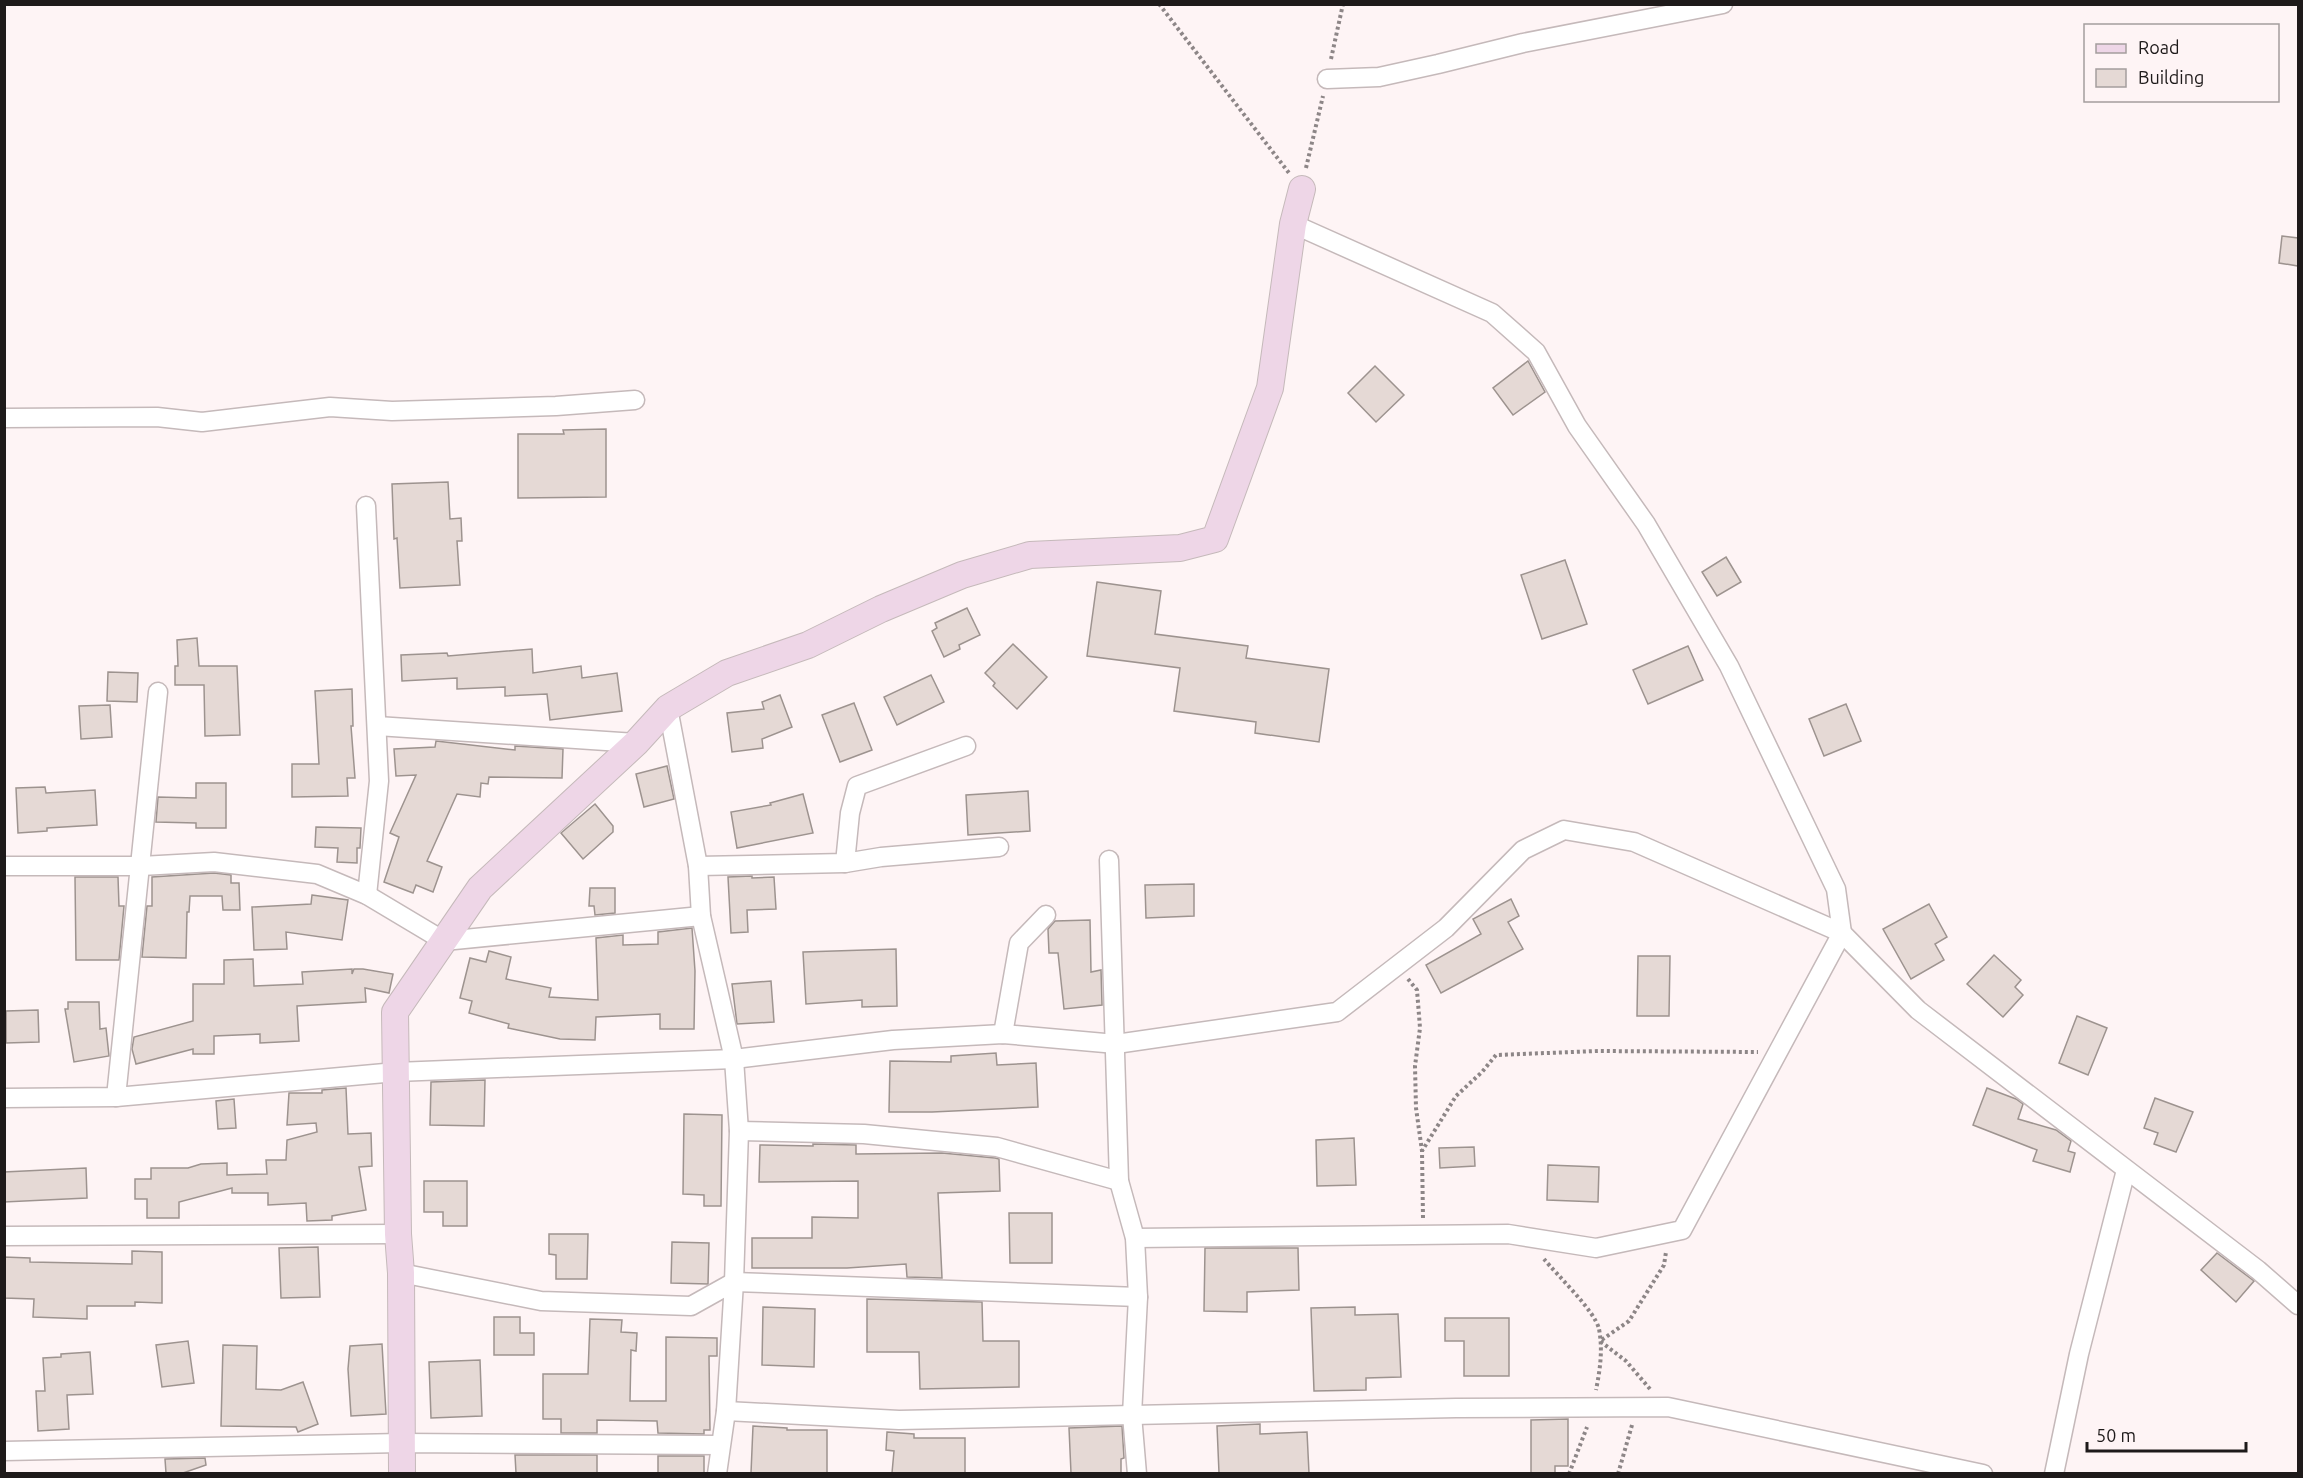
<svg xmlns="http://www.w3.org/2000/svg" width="2303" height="1478" viewBox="0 0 2303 1478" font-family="Ubuntu,sans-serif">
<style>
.building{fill:#e5d9d5;stroke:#9d938f;stroke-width:1.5}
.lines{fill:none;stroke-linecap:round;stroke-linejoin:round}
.street-casing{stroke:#c5b9ba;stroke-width:21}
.secondary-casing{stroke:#c5b9ba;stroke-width:28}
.path{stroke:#8d8687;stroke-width:4;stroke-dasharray:3 3;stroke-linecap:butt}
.street{stroke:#fff;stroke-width:18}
.secondary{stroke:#eed6e7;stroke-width:26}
</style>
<rect width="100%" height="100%" fill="#fef4f5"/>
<g class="building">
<polygon points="2282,236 2298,238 2298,266 2279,263"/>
<polygon points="1528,361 1545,392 1513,415 1493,388"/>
<polygon points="1375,366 1404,395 1376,422 1348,393"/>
<polygon points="606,429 606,497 518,498 518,434 564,434 563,430"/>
<polygon points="448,482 450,519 461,518 462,541 457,541 460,585 400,588 397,538 394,539 392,484"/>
<polygon points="1726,557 1741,582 1717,596 1702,572"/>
<polygon points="1565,560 1587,624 1542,639 1521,575"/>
<polygon points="1097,582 1161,591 1155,634 1248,646 1246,658 1329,669 1319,742 1255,733 1256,722 1174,711 1180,668 1087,656"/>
<polygon points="967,608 980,635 959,645 960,649 944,657 932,631 937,628 935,623"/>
<polygon points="197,638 199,666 237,666 240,735 205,736 204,685 175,685 175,666 178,666 177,640"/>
<polygon points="1013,644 1047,677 1017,709 993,686 995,683 985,673"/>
<polygon points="1688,646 1703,680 1648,704 1633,670"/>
<polygon points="532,649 533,673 581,666 582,678 617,673 622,711 550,720 547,694 505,696 505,687 457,689 457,678 402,681 401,655 447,653 448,656"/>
<polygon points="108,672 138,673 137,702 107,701"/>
<polygon points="931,675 944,702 897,725 884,697"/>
<polygon points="352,689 353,726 351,726 355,778 347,778 348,796 292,797 292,764 319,764 315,691"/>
<polygon points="780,695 792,727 762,739 763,748 732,752 727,713 764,709 762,702"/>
<polygon points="854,703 872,750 840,762 822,715"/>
<polygon points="1846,704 1861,741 1824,756 1809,719"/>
<polygon points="110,705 112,737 81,739 79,706"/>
<polygon points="436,741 515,750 515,746 563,749 562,778 489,777 488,784 481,783 480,797 457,794 427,861 442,867 433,892 416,885 413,893 384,882 399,837 390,833 416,775 396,776 394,749 435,747"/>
<polygon points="667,766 674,799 644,807 636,774"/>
<polygon points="196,783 226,783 226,828 196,828 196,823 156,822 158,797 196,798"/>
<polygon points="45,787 46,793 95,790 97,825 47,828 47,831 18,833 16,788"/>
<polygon points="1028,791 1030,831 968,835 966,795"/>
<polygon points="803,794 813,833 737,848 731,812 771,805 770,803"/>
<polygon points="595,804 613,826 613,832 583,859 561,833"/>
<polygon points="316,827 361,828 360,848 357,848 357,863 337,862 338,848 315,847"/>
<polygon points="214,873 231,875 231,883 239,883 240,910 223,910 222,896 190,896 189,912 187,912 186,958 142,957 147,906 152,906 152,877"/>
<polygon points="752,876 752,878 774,877 776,909 747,910 748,932 731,933 728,877"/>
<polygon points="75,877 118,877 119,906 124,906 119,960 76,960"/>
<polygon points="1194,884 1194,916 1146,918 1145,885"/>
<polygon points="590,888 615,888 615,913 595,915 594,906 589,906"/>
<polygon points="312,895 348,900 342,940 286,932 287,949 254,950 252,907 311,904"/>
<polygon points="1511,899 1519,916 1508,922 1523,949 1441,993 1426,965 1481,934 1473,919"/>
<polygon points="1929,904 1947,937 1935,944 1944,960 1911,979 1883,929"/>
<polygon points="1090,920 1091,972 1101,970 1102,1005 1064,1009 1058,953 1049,953 1048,929 1055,921"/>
<polygon points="692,928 695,971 694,1029 660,1029 660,1014 596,1017 595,1040 560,1039 508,1028 509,1024 469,1013 472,1001 460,998 470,958 486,962 489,951 511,957 506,979 551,988 549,997 598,1000 596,938 623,935 623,945 658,944 658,932"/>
<polygon points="896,949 897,1006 862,1007 862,1000 806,1004 803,952"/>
<polygon points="1994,955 2021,980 2015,987 2023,995 2003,1017 1967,984"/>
<polygon points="1638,956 1670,956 1669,1016 1637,1016"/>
<polygon points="253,959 254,986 303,984 302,972 352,969 352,974 354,969 363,969 393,974 389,993 365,988 366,1002 297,1006 299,1041 260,1043 260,1034 214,1036 214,1054 193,1054 193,1049 136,1064 132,1049 134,1037 193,1021 193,984 224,984 224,960"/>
<polygon points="771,981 774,1022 737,1024 732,984"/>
<polygon points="68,1002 99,1002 100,1029 106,1028 109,1056 74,1062 65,1009 68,1009"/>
<polygon points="38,1010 39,1042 6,1043 6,1011"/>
<polygon points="2077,1016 2107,1028 2088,1075 2059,1063"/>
<polygon points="996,1053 997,1065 1036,1063 1038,1107 932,1112 889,1112 890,1061 951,1062 951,1056"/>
<polygon points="485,1080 484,1126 430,1125 431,1082"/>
<polygon points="346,1088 348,1134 371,1133 372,1166 359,1167 366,1210 332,1216 332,1220 307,1221 306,1203 268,1205 268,1193 232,1193 232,1188 179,1202 179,1218 147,1218 147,1199 135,1199 135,1179 151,1179 151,1168 188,1168 201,1164 227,1163 227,1175 267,1174 266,1160 286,1160 287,1140 317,1132 316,1123 287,1125 289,1093 322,1093 322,1090"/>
<polygon points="1987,1088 2016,1099 2023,1104 2018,1119 2056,1130 2071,1141 2068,1151 2075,1153 2070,1172 2033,1161 2037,1150 1973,1125"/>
<polygon points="2155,1098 2193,1112 2176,1152 2154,1144 2158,1133 2144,1128"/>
<polygon points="234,1099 236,1128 218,1129 216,1101"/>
<polygon points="684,1114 722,1115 721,1206 704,1206 704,1195 683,1194"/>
<polygon points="1354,1138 1356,1185 1317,1186 1316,1140"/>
<polygon points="813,1144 856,1145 856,1154 942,1153 995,1158 999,1159 1000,1191 938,1193 942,1278 907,1277 906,1264 847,1268 752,1268 752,1238 812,1238 812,1217 858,1218 858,1181 759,1182 760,1145 813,1146"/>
<polygon points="1474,1147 1475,1166 1440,1168 1439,1148"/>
<polygon points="1548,1165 1599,1167 1598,1202 1547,1200"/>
<polygon points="86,1168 87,1198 4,1202 4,1172"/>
<polygon points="424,1181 467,1181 467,1226 443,1226 443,1212 424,1212"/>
<polygon points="1009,1213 1052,1213 1052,1263 1010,1263"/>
<polygon points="549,1234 588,1234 587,1279 556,1279 556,1255 549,1254"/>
<polygon points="672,1242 709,1243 708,1284 671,1283"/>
<polygon points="318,1247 320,1297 281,1298 279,1248"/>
<polygon points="1205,1248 1298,1248 1299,1290 1247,1292 1247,1312 1204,1311"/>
<polygon points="132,1251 162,1252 162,1303 135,1302 135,1306 87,1306 87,1319 33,1317 34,1299 4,1298 4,1257 30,1258 30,1262 132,1264"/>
<polygon points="2217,1253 2254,1281 2236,1302 2201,1270"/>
<polygon points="867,1299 982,1302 983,1341 1019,1341 1019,1387 920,1389 919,1352 867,1352"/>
<polygon points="763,1307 815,1309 814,1367 762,1365"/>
<polygon points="1355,1307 1355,1315 1398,1314 1401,1377 1366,1378 1366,1390 1314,1391 1311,1308"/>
<polygon points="494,1317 520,1317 520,1333 534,1333 534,1355 494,1355"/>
<polygon points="1445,1318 1509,1318 1509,1376 1464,1376 1464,1341 1445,1341"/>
<polygon points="590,1319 622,1320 621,1332 637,1333 636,1351 631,1350 630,1401 666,1401 666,1337 717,1338 717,1356 709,1356 710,1430 704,1430 704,1434 658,1433 657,1421 597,1420 597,1433 561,1433 561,1419 543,1419 543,1374 588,1374"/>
<polygon points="188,1341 194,1383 162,1387 156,1345"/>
<polygon points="382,1344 386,1414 351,1416 348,1369 350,1346"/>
<polygon points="223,1345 257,1346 256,1389 281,1390 303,1382 318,1424 298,1432 296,1427 221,1426"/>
<polygon points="90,1352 93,1394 67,1395 69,1429 38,1431 36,1391 45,1391 43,1358 61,1357 61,1354"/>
<polygon points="480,1360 482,1416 431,1418 429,1362"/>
<polygon points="1568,1419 1568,1466 1555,1466 1555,1473 1531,1473 1531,1420"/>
<polygon points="1260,1424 1260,1434 1307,1432 1309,1473 1219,1473 1217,1426"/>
<polygon points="753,1426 787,1428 787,1430 827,1430 827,1473 751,1473"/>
<polygon points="1122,1426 1124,1458 1121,1459 1121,1473 1071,1473 1069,1428"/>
<polygon points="887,1432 914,1434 914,1438 965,1438 965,1473 892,1473 894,1451 886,1450"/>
<polygon points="515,1455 597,1455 597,1473 516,1473"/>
<rect x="658" y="1456" width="46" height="17"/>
<polygon points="205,1458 206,1465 183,1473 166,1473 165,1459"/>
</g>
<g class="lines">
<defs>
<g id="street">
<polyline points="1327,79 1379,77 1438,64 1523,43 1723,4"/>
<polyline points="4,418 157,417 202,422 330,407 392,411 556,406 635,400"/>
<polyline points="366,506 379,781 367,895"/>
<polyline points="668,708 698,866 701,916 734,1059 739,1131 734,1282 726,1411 717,1474"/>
<polyline points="377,726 636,743"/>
<polyline points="1109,860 1119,1181 1135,1238 1138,1297 1132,1415 1137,1474"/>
<polyline points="845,863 881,857 999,847"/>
<polyline points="4,866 141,866 214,862 317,874 367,895 444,941 701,916"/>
<polyline points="698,866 845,863 850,813 857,786 966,746"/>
<polyline points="1003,1034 1019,943 1046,915"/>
<polyline points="116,1097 158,692"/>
<polyline points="4,1098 116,1097 396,1072 734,1059 893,1040 1003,1034 1116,1044 1337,1012 1446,928 1523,850 1564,830 1634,842 1842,933 1918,1010 2258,1270 2298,1305"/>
<polyline points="739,1131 864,1134 997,1147 1119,1181"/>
<polyline points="4,1236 398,1234"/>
<polyline points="1135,1238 1508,1234 1596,1248 1682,1230 1842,933 1836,889 1729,666 1646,524 1577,426 1536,352 1492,313 1293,224"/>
<polyline points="401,1273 541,1301 691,1306 734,1282 1138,1297"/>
<polyline points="726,1411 899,1420 1456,1408 1668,1407 1983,1474"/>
<polyline points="4,1451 401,1443 720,1445"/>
<polyline points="2054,1474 2079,1354 2126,1170"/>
</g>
<polyline id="secondary" points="402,1474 401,1273 398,1234 395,1012 480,888 636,743 668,708 727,673 808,645 881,609 962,575 1030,555 1180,548 1215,539 1270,388 1293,224 1302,189"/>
</defs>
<use href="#street" class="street-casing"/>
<use href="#secondary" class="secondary-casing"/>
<g class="path">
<polyline points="1159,4 1289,173"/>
<polyline points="1331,59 1343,4"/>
<polyline points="1306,168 1323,96"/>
<polyline points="1408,979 1417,990 1420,1028 1415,1066 1416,1108 1422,1151"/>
<polyline points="1423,1218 1422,1151 1456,1096 1482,1072 1496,1055 1598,1051 1758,1052"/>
<path d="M1544,1259C1557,1275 1595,1311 1599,1329C1603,1350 1600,1370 1596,1390"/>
<polyline points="1650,1389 1626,1361 1600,1341 1629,1321 1664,1265 1666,1252"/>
<polyline points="1569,1474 1587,1427"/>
<polyline points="1618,1474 1632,1425"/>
</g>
<use href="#street" class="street"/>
<use href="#secondary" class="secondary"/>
</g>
<rect width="2303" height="1478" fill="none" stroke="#1e1a1a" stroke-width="12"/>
<rect x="2084" y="24" width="195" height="78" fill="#fef4f5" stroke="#a49d9d" stroke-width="1.5"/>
<rect x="2096" y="44" width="30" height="9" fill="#eed6e7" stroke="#a49d9d" stroke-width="1.5"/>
<text x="2138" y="54" font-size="18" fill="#1e1a1a">Road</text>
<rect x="2096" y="69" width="30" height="18" fill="#e5d9d5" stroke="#a49d9d" stroke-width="1.5"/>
<text x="2138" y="84" font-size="18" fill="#1e1a1a">Building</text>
<path d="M2087 1442v9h159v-9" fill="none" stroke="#1e1a1a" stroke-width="3"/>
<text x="2096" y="1442" font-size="18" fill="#1e1a1a" stroke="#fef4f5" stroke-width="4.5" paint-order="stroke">50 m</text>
</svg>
